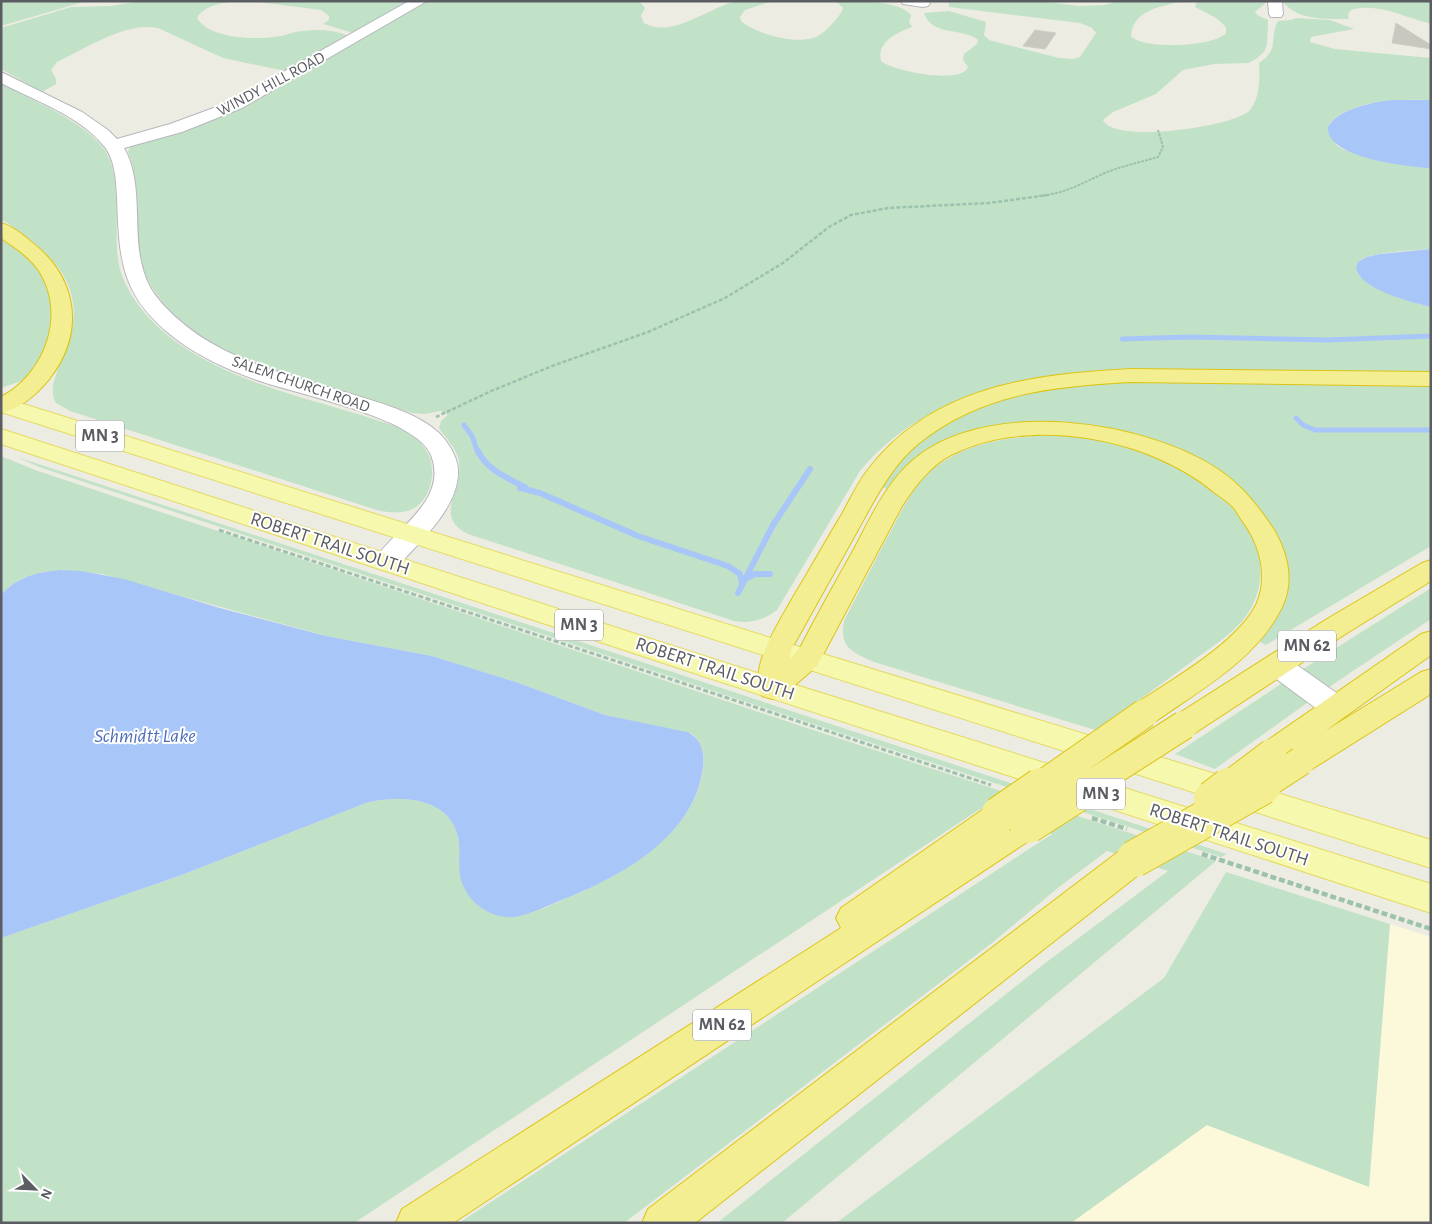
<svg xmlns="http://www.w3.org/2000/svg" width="1432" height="1224" viewBox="0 0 1432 1224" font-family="'Alegreya Sans',sans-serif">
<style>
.commercial{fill:#fbf9da}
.green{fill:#c2e2c8}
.water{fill:#a9c6f8}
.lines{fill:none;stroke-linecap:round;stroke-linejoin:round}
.stream-far1{stroke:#a9c6f8;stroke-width:5}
.stream{stroke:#a9c6f8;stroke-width:6}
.building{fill:#c8c7c0;stroke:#d1cfc2}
.minor-casing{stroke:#b6b7bc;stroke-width:2}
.major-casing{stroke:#e5da64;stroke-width:2}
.highway-casing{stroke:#ddc413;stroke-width:2}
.path-far3{stroke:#9cc2ae;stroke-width:2;stroke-dasharray:3 1;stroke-linecap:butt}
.path-far2{stroke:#9cc2ae;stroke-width:2.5;stroke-dasharray:4 2;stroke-linecap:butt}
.path-far1{stroke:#9cc2ae;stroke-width:3;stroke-dasharray:5 2.5;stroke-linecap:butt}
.path{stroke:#9cc2ae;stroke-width:4.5;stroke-dasharray:6 3;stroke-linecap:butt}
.minor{fill:#fff;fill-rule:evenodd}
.major{fill:#f6f8ad;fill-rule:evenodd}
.highway{fill:#f4ee93;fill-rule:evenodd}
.highway-bridge-far1-casing{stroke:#ddc413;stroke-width:30;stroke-linecap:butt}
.highway-bridge-casing{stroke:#ddc413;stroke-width:38;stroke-linecap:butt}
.highway-bridge-far1{stroke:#f4ee93;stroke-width:28}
.highway-bridge{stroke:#f4ee93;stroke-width:36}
.labels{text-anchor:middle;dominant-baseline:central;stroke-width:4;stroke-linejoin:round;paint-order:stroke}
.far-street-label{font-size:16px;fill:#5b5d63;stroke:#fff}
.shield{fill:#fff;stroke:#8c8e92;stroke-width:1}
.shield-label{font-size:18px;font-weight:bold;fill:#5b5d63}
.street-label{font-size:19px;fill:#5b5d63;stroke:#fff}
.water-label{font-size:20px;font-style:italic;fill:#4d6db9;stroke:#fff}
</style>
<rect width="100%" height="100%" fill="#edece3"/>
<polygon class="commercial" points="1390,924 1431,937 1431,1223 1071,1223 1206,1125 1369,1187"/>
<g class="green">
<polygon points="1,1 82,1 83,2 1,26"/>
<path d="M142,1H236C223,3 204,5 197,18C210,40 259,40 281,36C289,34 296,31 304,31C319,29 335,30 349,36L290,72L223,58L158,28C127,21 84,49 57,62L51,70L56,79V84L42,92L1,69V28L71,7L110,6Z"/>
<polygon points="250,1 413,1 353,33 323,24 329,20 329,16 321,10"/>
<path d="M426,1H639L645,8L641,16L644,23C672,39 708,8 736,1C747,0 761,1 772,1L745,10L740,17L741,21C756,34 797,45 816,37C822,34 827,29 832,24C836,19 841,15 843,8L836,1C857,1 899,0 911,15L909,22L912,27C898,32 876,42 881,61C892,71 962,85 968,67L963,60L964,54L977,44L978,40C962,27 932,37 924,13L949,11L986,22L984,35L989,40L1059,58L1073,59L1080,57L1096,33L1092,28L1080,23L949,7V4L947,1H1038L1080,6L1105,5L1118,1H1182C1162,7 1133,9 1131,36C1143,50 1214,47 1226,33V27L1216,18L1195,7L1197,1H1268L1255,12L1257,15L1268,20V23L1267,45L1264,52L1256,59L1248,63L1214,64L1183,70L1156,94L1113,112L1103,120C1113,144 1232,127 1249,111C1260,100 1260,77 1259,63C1281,48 1268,40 1278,21L1291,20L1296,18L1330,20L1354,29L1316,36L1311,37L1310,42L1335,49L1431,58V100C1401,99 1351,99 1329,124L1336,145L1344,150L1431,168V249C1417,250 1367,252 1359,262C1358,263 1357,267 1356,269L1360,277L1412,302L1431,307V373L1110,370C1018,375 921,397 860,471L777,610C764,620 750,624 734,621L468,534C432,516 464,490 459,461C456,447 446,439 439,428L441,421L448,415L440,411L425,414L412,413C331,384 176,361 143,268C130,231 143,189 128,152L130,147L138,143L252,102Z"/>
<path d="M1282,1H1431V24C1406,18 1377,2 1351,10L1348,14L1349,19C1325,19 1298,21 1282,1Z"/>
<path d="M1,84C33,101 73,116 98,142C126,169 113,223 118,259C120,276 129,292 139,306C196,380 309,396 392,425C405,431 418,437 426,450C438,468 432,502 410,510C400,514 390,512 380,511L70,411L56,403C49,391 55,378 59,366C63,356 69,345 71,334C85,277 42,247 1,219Z"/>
<polygon points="1,236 41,270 54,301 51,335 37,367 21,381 1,388"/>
<path d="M1125,381L1431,384V546L1266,645L1259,641C1301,596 1292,547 1254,503L1120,431L1063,423L1038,422L995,425L951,438L921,454L888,489L881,487C888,477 895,465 904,456C963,396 1045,386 1125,381Z"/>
<path d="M1050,435C1085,437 1120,442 1153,455C1212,479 1289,539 1250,610C1238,631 1213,646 1194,660C1162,684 1129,707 1095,730L874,662C852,652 839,648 844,621C858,593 873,565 888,536C897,520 905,502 916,487C948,445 1001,437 1050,435Z"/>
<path d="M1,456L35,470L804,727L1216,861L782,1223H717L1044,964L1168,871L1107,851L1059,887L992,943L624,1223H459L1052,834L980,809L354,1223H1V938L179,876L366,803C398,795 448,796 458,836C466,865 451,876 477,904C492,907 510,914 525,914C535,913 555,903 565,899C621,876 695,835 703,769C705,755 703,743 692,734L605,715L516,682L432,656L326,636L102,574L60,570L43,572L23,578L9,587L1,595Z"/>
<polygon points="17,457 1227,854 1221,857 807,722 39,467"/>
<polygon points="1431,588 1431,619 1326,689 1300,671"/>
<polygon points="1284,682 1311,700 1215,769 1175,754"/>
<polygon points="1226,872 1390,924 1369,1187 1207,1125 1071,1223 836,1223 1164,978"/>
</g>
<g class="water">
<path d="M1394,100H1431V168C1408,167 1325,158 1328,127C1336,109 1377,101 1394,100Z"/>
<path d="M1431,249V307C1411,302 1362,290 1356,269L1358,262L1367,257L1380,254Z"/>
<path d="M60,570L81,571L124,579L220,608L326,636L432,656L516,682L605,715L687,732C701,738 705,752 703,767C695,837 620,877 562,900C547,906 531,914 515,917C490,920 464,900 460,875C458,862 461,850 458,837C449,796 398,795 366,803L179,876L1,938V595C17,577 37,572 60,570Z"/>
</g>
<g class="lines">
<g class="stream-far1">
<polyline points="1122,339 1190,337 1328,340 1431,336"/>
<polyline points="1296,418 1303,425 1315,430 1431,430"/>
<polyline points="464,425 472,436 478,453"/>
</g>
<g class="stream">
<path d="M478,451C487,470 507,478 525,487"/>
<polyline points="520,488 540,493 638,536 728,566 740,574 742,583"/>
<polyline points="745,579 755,574 770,574"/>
<polyline points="738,593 773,525 810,469"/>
</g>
</g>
<g class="building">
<polygon points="1396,23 1431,45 1431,49 1392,43"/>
<polygon points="1035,30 1056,33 1045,49 1023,46"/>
</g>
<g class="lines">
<defs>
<g id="minor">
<path d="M409,1H427L242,108L182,132L124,148C150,194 122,256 159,300C210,360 290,375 361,397C387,405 418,414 439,433C448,442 457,456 458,469C460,502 429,533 408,555C404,559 400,566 395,568C389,572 383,570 377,568L373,562C393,529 449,502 431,455C416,417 295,394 257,380C228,370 200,357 176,339C121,297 119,261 117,196C116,180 115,159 104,146C79,115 35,101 1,83V72L82,112L108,130L117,139L170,124L230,102Z"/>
<polygon points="901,1 929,1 930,3 928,6 923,7 903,4"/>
<polygon points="1268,1 1282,1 1283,14 1281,17 1271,17 1269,14"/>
<polygon points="1277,655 1287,658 1345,699 1350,707 1345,715 1335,718 1325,715 1267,672 1263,665 1267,658"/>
</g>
<g id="major">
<polygon points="1,397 787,643 1431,840 1431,868 1,412"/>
<polygon points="1,429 732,665 1431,884 1431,913 712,679 1,444"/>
</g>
<g id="highway">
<path d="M1,223C12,226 22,234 30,241C77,276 86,331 50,378C37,394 22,408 1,413V397C45,374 67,314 39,271C30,257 14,247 1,238Z"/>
<path d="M1132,369L1431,372V386L1132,382C1054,386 981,393 918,444C889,468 872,505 854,537C833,575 812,612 791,650L790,659L801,646C818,613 836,581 854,549C872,515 889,476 922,453C997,400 1143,421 1216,468C1238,482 1253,500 1268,521C1286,546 1296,578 1282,607C1257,659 1200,690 1156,721L1145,724L1134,721L1130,713L1134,705C1170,681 1237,643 1256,605C1268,578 1261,549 1246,526C1241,520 1238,513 1233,507C1228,502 1221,497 1215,493C1150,438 1030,415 951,455C930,466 915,486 902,506L817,666L782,696L772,699L762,696C747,669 779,623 792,599C809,571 825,542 842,514C850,500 857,484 867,471C931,386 1033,374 1132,369Z"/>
<polygon points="1431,560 1431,581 1347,633 1195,733 1184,736 1173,733 1169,725 1173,717 1327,619 1422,563"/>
<polygon points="1431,631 1431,655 1325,731 1421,672 1431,669 1431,694 1312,769 1301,773 1290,769 1286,761 1287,758 1272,765 1261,761 1257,753 1261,745 1421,634"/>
<polygon points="999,802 1010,806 1015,815 1014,818 1028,812 1039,816 1044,825 1039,834 453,1223 396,1223 402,1209 841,928 836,918 841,908 988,806"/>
<polygon points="1134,845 1146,849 1150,859 1146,869 695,1223 642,1223 648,1209 1122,849"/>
</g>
</defs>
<use href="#minor" class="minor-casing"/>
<use href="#major" class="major-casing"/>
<use href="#highway" class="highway-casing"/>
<path class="path-far3" d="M1039,196C1067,193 1080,184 1105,173C1122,166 1141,162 1158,157L1163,147L1158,130"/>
<polyline class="path-far2" points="436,417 489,392 552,366 648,332 725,298 783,263 829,227 851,215 888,208 989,203 1048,195"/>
<polyline class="path-far1" points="219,530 991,785"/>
<g class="path">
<polyline points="1092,818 1127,829"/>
<polyline points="1202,854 1431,929"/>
</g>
<use href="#minor" class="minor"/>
<use href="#major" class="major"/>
<use href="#highway" class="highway"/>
<defs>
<g id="highway-bridge-far1">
<polyline points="1039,787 1145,713"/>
<polyline points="1087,787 1184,725"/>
<polyline points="1227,787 1272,753"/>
<polyline points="1261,787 1301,761"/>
</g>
<g id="highway-bridge">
<polyline points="1212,799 1229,786"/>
<polyline points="999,815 1041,786"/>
<polyline points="1028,825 1089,786"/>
<polyline points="1134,859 1263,786"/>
</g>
</defs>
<use href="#highway-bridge-far1" class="highway-bridge-far1-casing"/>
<use href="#highway-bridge" class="highway-bridge-casing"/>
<use href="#highway-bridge-far1" class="highway-bridge-far1"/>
<use href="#highway-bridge" class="highway-bridge"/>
</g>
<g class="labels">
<g class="far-street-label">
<text transform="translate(271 84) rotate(-28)">WINDY HILL ROAD</text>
<text transform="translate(301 384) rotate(19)">SALEM CHURCH ROAD</text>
</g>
<g class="shield">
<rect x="76" y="420.5" width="48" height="31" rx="4"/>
<rect x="555" y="609.5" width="48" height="31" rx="4"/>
<rect x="1278" y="630.5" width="58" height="31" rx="4"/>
<rect x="1077" y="778.5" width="48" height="31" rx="4"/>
<rect x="693" y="1009.5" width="58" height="31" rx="4"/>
</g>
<g class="shield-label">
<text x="100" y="436">MN 3</text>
<text x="579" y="625">MN 3</text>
<text x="1307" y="646">MN 62</text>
<text x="1101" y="794">MN 3</text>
<text x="722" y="1025">MN 62</text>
</g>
<g class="street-label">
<text transform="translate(330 544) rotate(18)">ROBERT TRAIL SOUTH</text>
<text transform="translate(715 669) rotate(18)">ROBERT TRAIL SOUTH</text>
<text transform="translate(1229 835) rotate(18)">ROBERT TRAIL SOUTH</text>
</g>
<g class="water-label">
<text x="145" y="736">Schmidtt Lake</text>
</g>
</g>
<rect width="1432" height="1224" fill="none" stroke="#5b5d63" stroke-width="5"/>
<g transform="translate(35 1189) rotate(114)" stroke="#ffffff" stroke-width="4" paint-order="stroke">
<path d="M0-4L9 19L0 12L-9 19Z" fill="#5b5d63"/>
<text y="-8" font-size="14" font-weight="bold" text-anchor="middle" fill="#5b5d63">N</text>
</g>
</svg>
